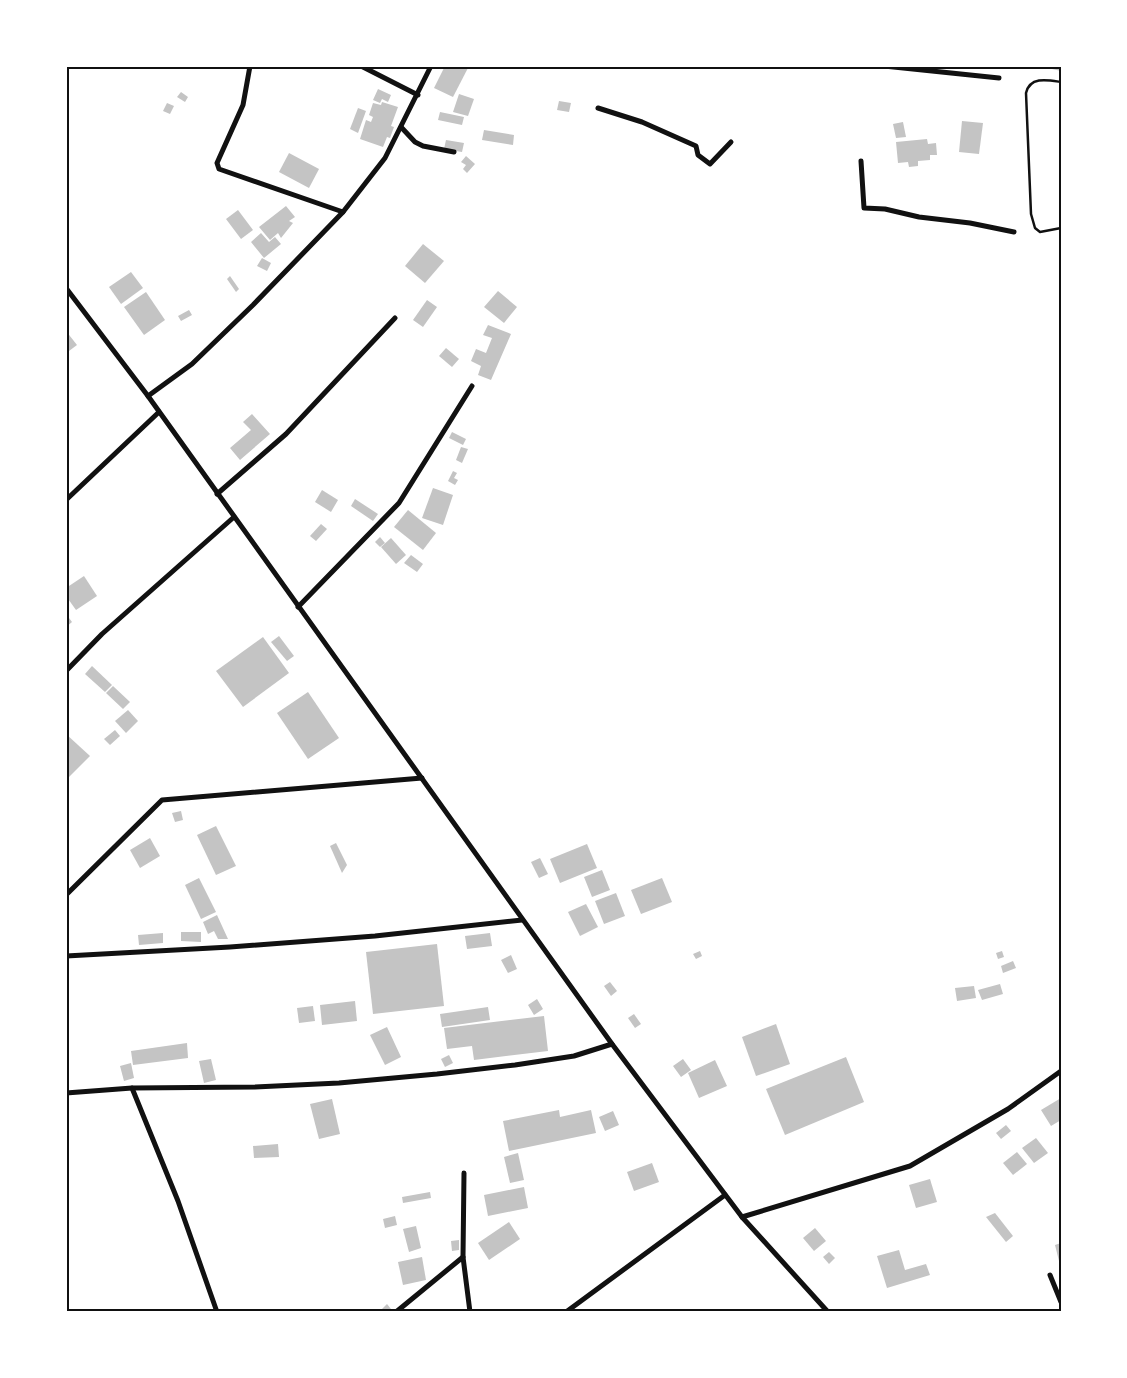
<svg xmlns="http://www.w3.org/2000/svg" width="1127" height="1378" viewBox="0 0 1127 1378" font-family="'Exo 2',sans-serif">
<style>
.building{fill:#c4c4c4}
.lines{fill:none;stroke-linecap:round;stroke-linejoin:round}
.service{stroke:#111;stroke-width:2.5}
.minor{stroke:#111;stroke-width:5}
.neatline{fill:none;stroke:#111;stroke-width:2}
</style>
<rect width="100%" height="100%" fill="#fff"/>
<g class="building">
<polygon points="445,66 469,66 453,97 434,88"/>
<polygon points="1043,66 1061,66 1061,71 1043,67"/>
<polygon points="378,89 391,95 388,102 382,99 380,103 373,100"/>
<polygon points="181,92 188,97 185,102 177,97"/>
<polygon points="459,94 474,99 468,116 453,112"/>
<polygon points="559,101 571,103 569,112 557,110"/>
<polygon points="382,102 398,107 391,126 394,127 390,138 387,137 383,147 360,139 366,120 371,122 373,117 369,115 373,103 381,105"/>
<polygon points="167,103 174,106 170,114 163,111"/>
<polygon points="358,108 366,111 358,133 350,129"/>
<polygon points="440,112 464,117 462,125 438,120"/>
<polygon points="962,121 983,123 979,154 959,152"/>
<polygon points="903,122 906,137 896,138 893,124"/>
<polygon points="484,130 514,135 513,145 482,140"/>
<polygon points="927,139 928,144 936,143 937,155 930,155 930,160 918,161 918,166 909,167 908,162 898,163 896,142"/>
<polygon points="446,140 464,143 462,152 444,149"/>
<polygon points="289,153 319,169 309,188 279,172"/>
<polygon points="466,156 475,164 467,173 463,169 466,165 461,162"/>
<polygon points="286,206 295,217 289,221 293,223 281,238 278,233 270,240 259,227"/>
<polygon points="238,210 253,230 241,239 226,219"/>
<polygon points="261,233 269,242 275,237 281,244 264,258 251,242"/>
<polygon points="423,244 444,261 425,283 405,266"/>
<polygon points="262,258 271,263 267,271 257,266"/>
<polygon points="131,272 143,288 121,304 109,287"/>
<polygon points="230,276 239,289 236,292 227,279"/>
<polygon points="498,291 517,307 504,323 484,307"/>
<polygon points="146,292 165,320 144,335 124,307"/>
<polygon points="427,300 437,307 423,327 413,320"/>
<polygon points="189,310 192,315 181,321 178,316"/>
<polygon points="488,325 511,334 491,380 478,375 481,366 471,361 476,349 486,353 492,338 483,335"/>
<polygon points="66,331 77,345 69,351 66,347"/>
<polygon points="446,348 459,359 452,367 439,356"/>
<polygon points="252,414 270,434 240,460 230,448 251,430 243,422"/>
<polygon points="452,432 466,439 463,445 449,438"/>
<polygon points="461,447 468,449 462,463 456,460"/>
<polygon points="453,471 457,473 454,478 458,480 455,485 448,481"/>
<polygon points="433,488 453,495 443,525 422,518"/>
<polygon points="322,490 338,500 331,512 315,502"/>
<polygon points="355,499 378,514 373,521 351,506"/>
<polygon points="408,510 436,533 423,550 394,527"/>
<polygon points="321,524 327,529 316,541 310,536"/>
<polygon points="380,537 385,543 380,547 375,542"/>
<polygon points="391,538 406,555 396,564 381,547"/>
<polygon points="411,555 423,564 417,572 404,563"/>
<polygon points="84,576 97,596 76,610 66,596 66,588"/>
<polygon points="66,614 72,622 66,627"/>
<polygon points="279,636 294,656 287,661 271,642"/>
<polygon points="263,637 289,673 243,707 216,671"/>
<polygon points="92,666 112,685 105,692 85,674"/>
<polygon points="113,686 130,702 123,709 106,693"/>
<polygon points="308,692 339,738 308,759 277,713"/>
<polygon points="128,710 138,721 126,733 115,721"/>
<polygon points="115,730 120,736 110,745 104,739"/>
<polygon points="66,734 90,756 69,777 66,775"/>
<polygon points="181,811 183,820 175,822 172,813"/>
<polygon points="216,826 236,866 216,875 197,835"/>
<polygon points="150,838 160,856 140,868 130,850"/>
<polygon points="336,843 347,865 342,873 330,846"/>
<polygon points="587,844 597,868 560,883 550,859"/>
<polygon points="540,858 548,874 539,878 531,862"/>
<polygon points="602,870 610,890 592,897 584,877"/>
<polygon points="199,878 216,912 201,919 185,885"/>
<polygon points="662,878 672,902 641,914 631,890"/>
<polygon points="616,893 625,916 604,924 595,901"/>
<polygon points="586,904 598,927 580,936 568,912"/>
<polygon points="217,915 228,939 218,939 214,931 208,934 203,922"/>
<polygon points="181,932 201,932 201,942 181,941"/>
<polygon points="163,933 163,943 139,945 138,935"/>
<polygon points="490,933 492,946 467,949 465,936"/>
<polygon points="437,944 444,1006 373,1014 366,952"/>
<polygon points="700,951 702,956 696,959 693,954"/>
<polygon points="1002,951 1004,957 998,959 996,953"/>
<polygon points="511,955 517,969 508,973 501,960"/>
<polygon points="1013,961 1016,968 1003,973 1001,966"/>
<polygon points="610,982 617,991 611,996 604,986"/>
<polygon points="1000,984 1003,994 982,1000 978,990"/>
<polygon points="974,986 976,998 957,1001 955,988"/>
<polygon points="537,999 543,1009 534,1015 528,1005"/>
<polygon points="355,1001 357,1021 322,1025 320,1005"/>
<polygon points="313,1006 315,1021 299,1023 297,1008"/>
<polygon points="488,1007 490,1020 442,1027 440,1014"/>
<polygon points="634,1014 641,1024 635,1028 628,1018"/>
<polygon points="544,1016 548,1051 474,1060 472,1046 447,1049 444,1028"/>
<polygon points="776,1024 790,1064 756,1076 742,1037"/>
<polygon points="387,1027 401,1057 385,1065 370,1035"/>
<polygon points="187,1043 188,1058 133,1065 131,1051"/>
<polygon points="449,1055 453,1063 445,1067 441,1059"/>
<polygon points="846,1057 864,1102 785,1135 766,1089"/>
<polygon points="211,1059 216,1080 204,1083 199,1061"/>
<polygon points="683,1059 691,1070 681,1077 673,1066"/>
<polygon points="715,1060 727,1086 699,1098 688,1073"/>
<polygon points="131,1063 134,1078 124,1081 120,1066"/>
<polygon points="1061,1098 1061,1120 1051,1126 1041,1110"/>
<polygon points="332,1099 340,1134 319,1139 310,1104"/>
<polygon points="559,1110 560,1117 591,1110 596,1133 509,1151 503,1121"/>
<polygon points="613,1111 619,1125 605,1131 599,1117"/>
<polygon points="1006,1125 1011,1131 1001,1139 996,1133"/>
<polygon points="1036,1138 1048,1153 1034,1163 1022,1148"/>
<polygon points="278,1144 279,1157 254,1158 253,1146"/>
<polygon points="1017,1152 1027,1164 1013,1175 1003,1163"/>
<polygon points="518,1153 524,1180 510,1183 504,1157"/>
<polygon points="652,1163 659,1182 634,1191 627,1172"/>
<polygon points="930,1179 937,1202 916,1208 909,1185"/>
<polygon points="524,1187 528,1208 488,1216 484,1195"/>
<polygon points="430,1192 431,1198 403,1203 402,1197"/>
<polygon points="995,1213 1013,1236 1006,1242 986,1217"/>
<polygon points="395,1216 397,1225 385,1228 383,1219"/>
<polygon points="509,1222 520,1239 489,1260 478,1243"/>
<polygon points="416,1226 421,1248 409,1252 403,1229"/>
<polygon points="815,1228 826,1241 814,1251 803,1238"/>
<polygon points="459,1240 459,1250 452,1251 451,1241"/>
<polygon points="1061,1243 1061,1265 1060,1265 1055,1245"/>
<polygon points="899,1250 905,1270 926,1264 930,1275 887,1288 877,1256"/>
<polygon points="829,1252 835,1258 829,1264 823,1257"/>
<polygon points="422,1257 426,1280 403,1285 398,1262"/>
<polygon points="387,1304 391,1309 387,1312 382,1312 381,1310"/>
</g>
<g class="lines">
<path class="service" d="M1061,82C1048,80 1030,76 1026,93L1031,214L1035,228L1040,232L1061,228"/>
<g class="minor">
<polyline points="250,66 243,105 217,163 219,169 343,212"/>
<polyline points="361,66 418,95"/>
<polyline points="884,66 999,78"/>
<polyline points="598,108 642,122 696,146 698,155 710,164 731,142"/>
<polyline points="401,127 415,142 423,146 454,152"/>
<polyline points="861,161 864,208 885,209 919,217 970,223 1014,232"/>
<polyline points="66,288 148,396 612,1044 742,1217 828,1312"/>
<polyline points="148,396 192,364 253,305 343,212 385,158 431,66"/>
<polyline points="217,494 286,434 395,318"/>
<polyline points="66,500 159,412"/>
<polyline points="298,607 399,503 472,386"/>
<polyline points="66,671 102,634 234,517"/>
<polyline points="66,895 162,800 422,778"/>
<polyline points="66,956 230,947 375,936 522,920"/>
<polyline points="132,1088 178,1201 217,1312"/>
<polyline points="66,1093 132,1088 255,1087 339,1083 437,1074 515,1065 574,1056 612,1044"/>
<polyline points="464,1173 463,1257 470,1312"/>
<polyline points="742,1217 910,1166 1008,1109 1061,1071"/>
<polyline points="1050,1275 1061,1302"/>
<polyline points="396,1312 463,1257"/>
<polyline points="566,1312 725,1195"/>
</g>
</g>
<rect width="1127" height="1378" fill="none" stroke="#ffffff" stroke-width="135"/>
<rect x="68" y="68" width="992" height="1242" class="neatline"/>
</svg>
